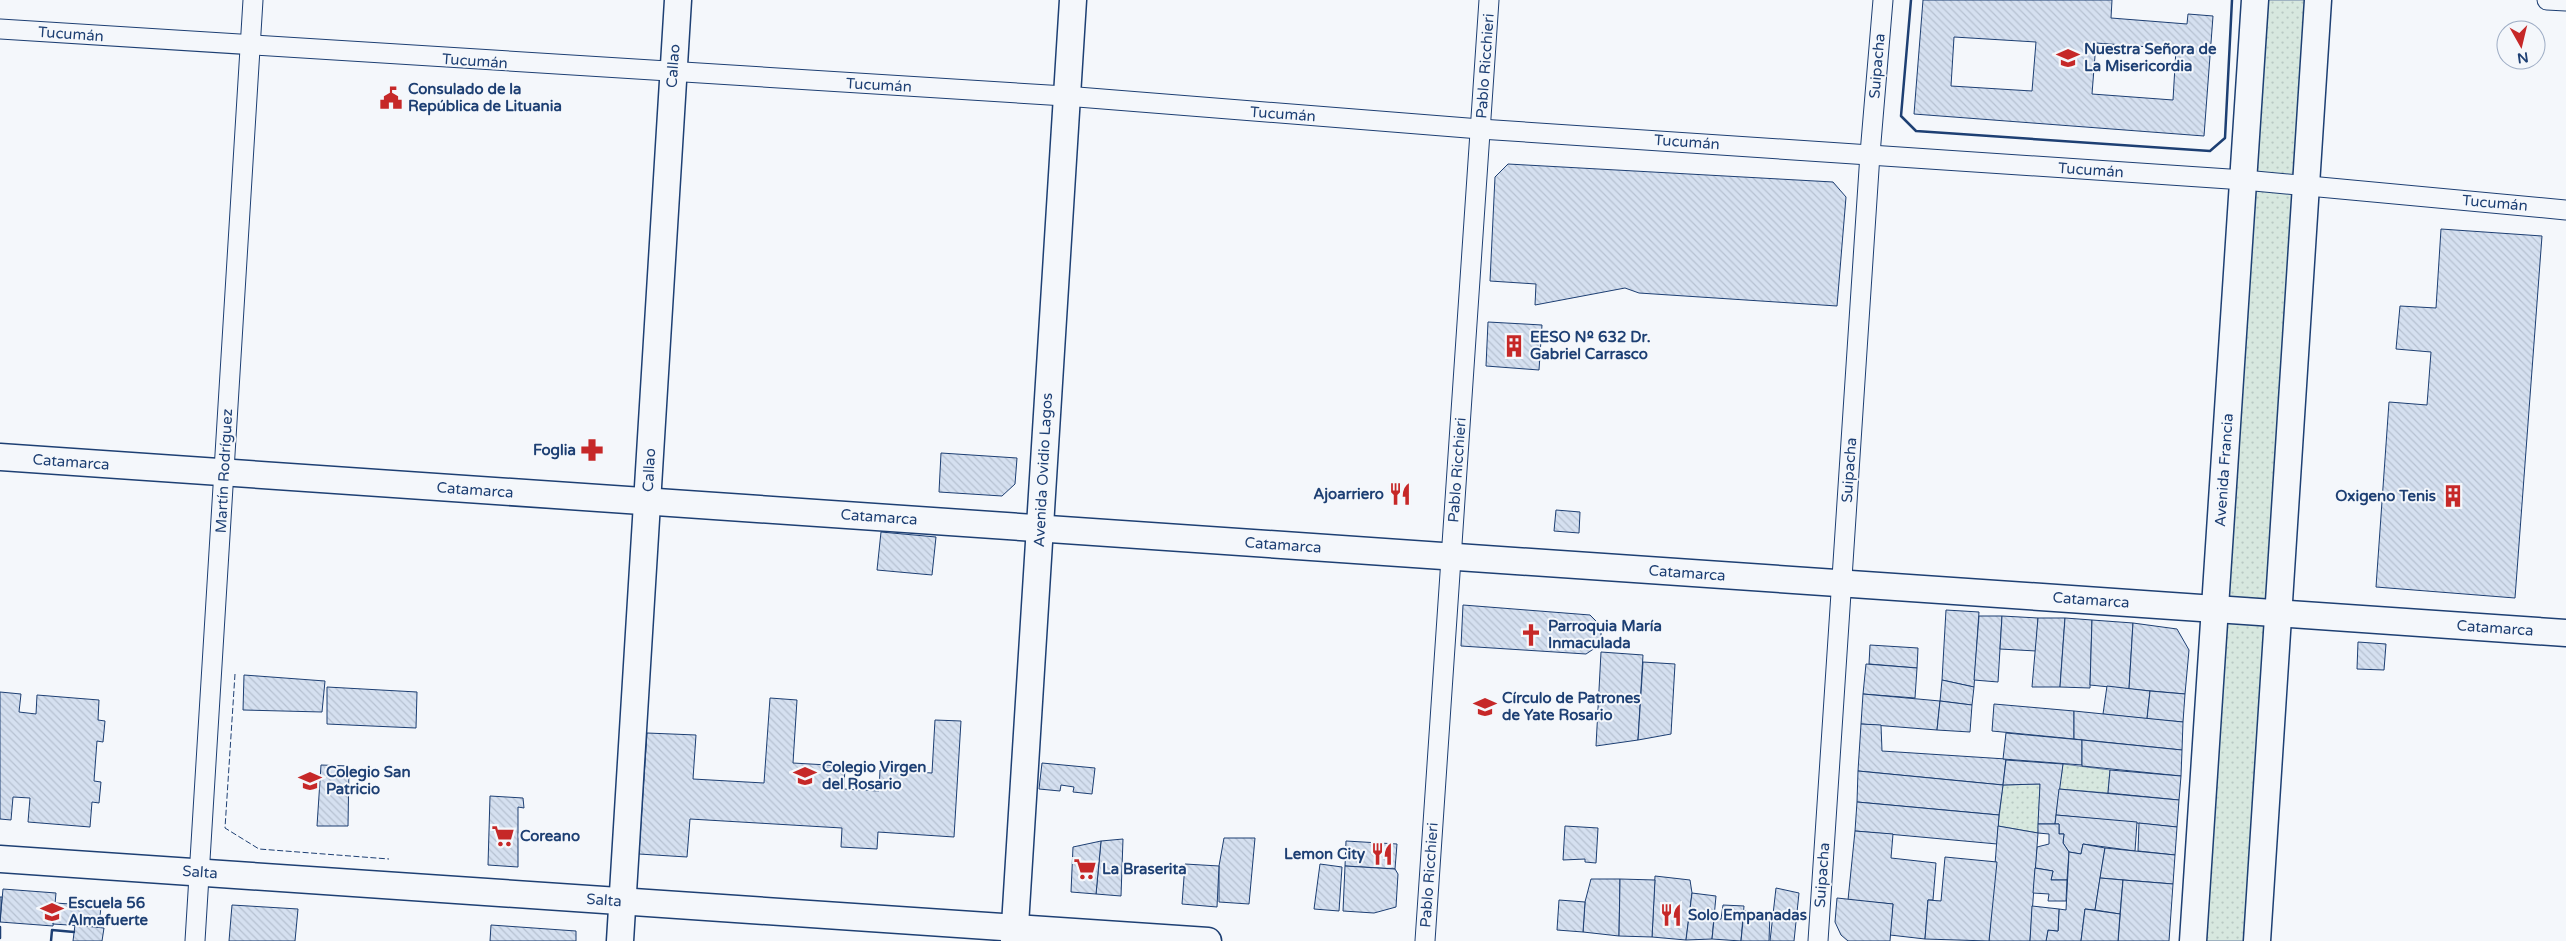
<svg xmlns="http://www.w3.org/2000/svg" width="2566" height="941" viewBox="0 0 2566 941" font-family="'Varela Round',sans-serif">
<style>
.grass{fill:url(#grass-dots);stroke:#687fa3}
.building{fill:url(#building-back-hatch);stroke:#1d3f73;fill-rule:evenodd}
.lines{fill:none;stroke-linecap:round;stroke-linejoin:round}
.street-casing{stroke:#1d3f73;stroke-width:21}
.secondary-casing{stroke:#1d3f73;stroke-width:29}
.street{stroke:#f4f7fb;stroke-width:19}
.secondary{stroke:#f4f7fb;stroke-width:26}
.fence{stroke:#1d3f73;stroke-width:1;stroke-dasharray:6 2.5;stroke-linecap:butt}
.wall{stroke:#1d3f73;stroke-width:2.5}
.labels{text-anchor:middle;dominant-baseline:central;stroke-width:4;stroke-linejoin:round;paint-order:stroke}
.street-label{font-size:15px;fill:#1d3f73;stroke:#f4f7fb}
.poi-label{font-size:15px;font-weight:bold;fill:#1d3f73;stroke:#f4f7fb;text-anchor:start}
</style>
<defs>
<pattern id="grass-dots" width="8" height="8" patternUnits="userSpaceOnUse" patternTransform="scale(1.25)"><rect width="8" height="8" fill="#d7e8df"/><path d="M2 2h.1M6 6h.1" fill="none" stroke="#b8c8c3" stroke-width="1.8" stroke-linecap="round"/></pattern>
<pattern id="building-back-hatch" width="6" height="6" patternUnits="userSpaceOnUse" patternTransform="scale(1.25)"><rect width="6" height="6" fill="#d5e0f0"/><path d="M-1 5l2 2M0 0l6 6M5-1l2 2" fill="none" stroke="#b6c1d1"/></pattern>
</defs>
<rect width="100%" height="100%" fill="#f4f7fb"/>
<g class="grass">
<polygon points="2255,0 2318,0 2257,941 2193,941"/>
<polygon points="2063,764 2110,770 2108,793 2059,789"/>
<polygon points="2040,784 2038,833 1998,826 2003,785"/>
</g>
<g class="building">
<path d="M1923,0H2112L2111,18L2187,24L2188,14L2213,16L2204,136L1914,114ZM1954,37L2036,42L2032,91L1951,86ZM2096,43L2176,49L2173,100L2092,94Z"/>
<polygon points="1508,164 1833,182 1846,197 1837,306 1639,293 1625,288 1535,305 1536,284 1490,281 1495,177"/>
<polygon points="2441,229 2542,236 2515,598 2376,587 2389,402 2427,405 2431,352 2396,349 2400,306 2436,308"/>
<polygon points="1488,322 1542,325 1539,370 1486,366"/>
<polygon points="941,453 1017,458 1015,484 1002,496 939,492"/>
<polygon points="1556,510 1580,512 1579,533 1554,531"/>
<polygon points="881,532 936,537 932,575 877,570"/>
<polygon points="1463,605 1590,615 1601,626 1601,644 1586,654 1461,646"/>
<polygon points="1946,610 1979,612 1974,687 1942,680"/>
<polygon points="1979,616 2002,616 1998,682 1974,680"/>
<polygon points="2002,616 2038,618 2036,651 2000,649"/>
<polygon points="2038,618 2065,618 2060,687 2032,687"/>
<polygon points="2065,618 2092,620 2090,688 2060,687"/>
<polygon points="2092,620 2133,623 2129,689 2090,685"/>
<polygon points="2133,623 2177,629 2189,650 2185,694 2129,689"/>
<polygon points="2358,642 2386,644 2384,670 2357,669"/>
<polygon points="1870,645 1918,648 1917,668 1869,664"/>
<polygon points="1601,652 1643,655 1638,740 1596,746"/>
<polygon points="1643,662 1675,664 1671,734 1638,740"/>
<polygon points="1866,664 1917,668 1915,698 1863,694"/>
<polygon points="244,675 325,681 322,712 243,710"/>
<polygon points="1942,680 1974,687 1972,705 1940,701"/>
<polygon points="2107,686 2150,691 2147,719 2103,714"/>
<polygon points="327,687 417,692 416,728 327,724"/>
<polygon points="2150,691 2185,694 2183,722 2147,719"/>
<polygon points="0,692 21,694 19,712 36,714 37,695 99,700 98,720 105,721 103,742 97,741 94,781 101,782 99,803 92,802 90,827 28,822 30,798 13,797 11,820 0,819"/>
<polygon points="1863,694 1940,701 1937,730 1861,724"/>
<polygon points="770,698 797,700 793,763 845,766 844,789 879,791 880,770 932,773 935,720 961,721 954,837 878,832 877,849 841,847 842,828 690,819 687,857 639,854 647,733 696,735 693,779 764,783"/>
<polygon points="1940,701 1972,705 1970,732 1937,730"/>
<polygon points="1994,704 2074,711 2074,739 1992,731"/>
<polygon points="2074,711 2183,722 2182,750 2074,739"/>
<polygon points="1861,724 1881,725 1882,751 2006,759 2003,785 1858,771"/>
<polygon points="2006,733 2082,740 2082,765 2003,759"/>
<polygon points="2082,740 2182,750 2181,776 2082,766"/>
<polygon points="2006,760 2063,764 2055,824 2038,824 2040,784 2003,785"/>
<polygon points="1042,763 1095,768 1092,794 1073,792 1074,787 1061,785 1060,791 1039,789"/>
<polygon points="321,765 349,766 348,826 317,826"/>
<polygon points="2110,770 2181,776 2179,800 2108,793"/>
<polygon points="1858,771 2003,785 1999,815 1857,802"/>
<polygon points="2059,789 2179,800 2177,827 2056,815"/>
<polygon points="490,796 523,798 524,808 518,807 518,867 488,865"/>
<polygon points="1857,802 1999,815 1997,844 1855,831"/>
<polygon points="2056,815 2137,822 2135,851 2083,844 2081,854 2069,852 2063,843 2064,834 2059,834 2059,824 2055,824"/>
<polygon points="2139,823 2177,827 2175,855 2138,851"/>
<polygon points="2038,824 2059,824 2059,834 2064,834 2063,843 2069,852 2067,880 2051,880 2053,871 2035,868 2037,847 2049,844 2049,834 2038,833"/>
<polygon points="1565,826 1598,828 1596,863 1585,862 1585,859 1563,860"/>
<polygon points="1998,826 2038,833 2030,941 1989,941"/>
<polygon points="1855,831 1893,834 1891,858 1936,863 1933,900 1928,900 1925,939 1890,935 1893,904 1848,900"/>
<polygon points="1224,838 1255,838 1249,904 1219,902 1219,866"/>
<polygon points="1123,839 1121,896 1096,894 1101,841"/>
<polygon points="1101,841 1096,894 1071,892 1073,847"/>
<polygon points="1346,841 1397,844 1395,869 1345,866"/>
<polygon points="2083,844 2105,848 2095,910 2085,909 2081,941 2046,941 2048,930 2058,931 2059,909 2066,910 2069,852 2081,854"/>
<polygon points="2105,848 2175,855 2173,884 2100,878"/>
<polygon points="1945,857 1997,862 1989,941 1925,939 1928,900 1941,901"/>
<polygon points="1185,864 1219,866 1217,907 1182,904"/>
<polygon points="1320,864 1342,867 1339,911 1314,909"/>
<polygon points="1345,866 1395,869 1398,874 1396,907 1374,913 1343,911"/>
<polygon points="2035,868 2053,871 2051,880 2067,880 2066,901 2048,901 2049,894 2033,893"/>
<polygon points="1655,876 1690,880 1692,893 1686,940 1652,937"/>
<polygon points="2100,878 2123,880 2120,914 2095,910"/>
<polygon points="1591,879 1620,879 1619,936 1583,932 1585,902"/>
<polygon points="1620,879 1655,880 1652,937 1619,936"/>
<polygon points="2123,880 2173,884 2169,941 2118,941"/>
<polygon points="1776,888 1799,893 1794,941 1770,941"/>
<polygon points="3,889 56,893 53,926 0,922"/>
<polygon points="1692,893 1716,896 1712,939 1686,940"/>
<polygon points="0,897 2,897 0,922"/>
<polygon points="1837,898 1893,904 1890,941 1848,941 1841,935 1835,922"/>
<polygon points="1559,900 1585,902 1583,932 1557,930"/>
<polygon points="55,903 101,906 99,927 53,924"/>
<polygon points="232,905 298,909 295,941 229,941"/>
<polygon points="1723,905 1744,906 1741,941 1712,939 1714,920 1721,919"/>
<polygon points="2032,906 2059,909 2058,931 2048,930 2046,941 2030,941"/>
<polygon points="2085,909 2120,914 2118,941 2081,941"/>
<polygon points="1744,911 1770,913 1769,941 1741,941"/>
<polygon points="75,925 104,928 102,941 73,941"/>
<polygon points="491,925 576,931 576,941 490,941"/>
</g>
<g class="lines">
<defs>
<g id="street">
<polyline points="2547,0 2566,1"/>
<polyline points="0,29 1065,96 1480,129 2244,180 2566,210"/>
<polyline points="195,941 253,0"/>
<polyline points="1425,941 1489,0"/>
<polyline points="1818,941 1870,154 1883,0"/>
</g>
<g id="secondary">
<polyline points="0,457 2566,633"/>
<polyline points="0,859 1208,941"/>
<polyline points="620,941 678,0"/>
<polyline points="1014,941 1073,0"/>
<polyline points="2193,941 2255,0"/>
<polyline points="2257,941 2318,0"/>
</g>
</defs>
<use href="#street" class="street-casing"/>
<use href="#secondary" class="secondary-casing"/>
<use href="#street" class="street"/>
<use href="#secondary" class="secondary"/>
<polyline class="fence" points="235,674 225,828 259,849 389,859"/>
<g class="wall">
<polyline points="1911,0 1901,116 1916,131 2210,151 2225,138 2232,0"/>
<polyline points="0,927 0,938"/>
<polyline points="51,941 52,930 74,932"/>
</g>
</g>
<defs>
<symbol id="school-bare" viewBox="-9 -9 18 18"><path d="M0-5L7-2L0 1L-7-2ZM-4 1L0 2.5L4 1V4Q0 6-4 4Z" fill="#c62828" stroke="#f4f7fb" stroke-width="2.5" paint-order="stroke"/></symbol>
<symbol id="civic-bare" viewBox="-9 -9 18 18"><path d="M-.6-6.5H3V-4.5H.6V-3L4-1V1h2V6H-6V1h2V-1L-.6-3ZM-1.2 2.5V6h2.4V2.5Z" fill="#c62828" stroke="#f4f7fb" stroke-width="2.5" paint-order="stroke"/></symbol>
<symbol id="building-bare" viewBox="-9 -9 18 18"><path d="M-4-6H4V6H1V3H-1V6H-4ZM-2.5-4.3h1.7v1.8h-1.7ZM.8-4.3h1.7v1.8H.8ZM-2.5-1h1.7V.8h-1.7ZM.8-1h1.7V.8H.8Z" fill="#c62828" stroke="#f4f7fb" stroke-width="2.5" paint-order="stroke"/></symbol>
<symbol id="pharmacy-bare" viewBox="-9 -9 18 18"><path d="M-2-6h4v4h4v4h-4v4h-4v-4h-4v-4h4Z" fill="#c62828" stroke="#f4f7fb" stroke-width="2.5" paint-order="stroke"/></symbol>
<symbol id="restaurant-bare" viewBox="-9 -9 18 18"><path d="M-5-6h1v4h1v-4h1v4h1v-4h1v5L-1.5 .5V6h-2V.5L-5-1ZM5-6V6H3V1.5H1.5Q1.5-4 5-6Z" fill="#c62828" stroke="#f4f7fb" stroke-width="2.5" paint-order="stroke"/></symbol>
<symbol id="church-bare" viewBox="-9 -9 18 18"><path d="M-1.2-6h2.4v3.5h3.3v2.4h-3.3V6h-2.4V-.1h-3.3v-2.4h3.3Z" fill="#c62828" stroke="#f4f7fb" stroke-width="2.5" paint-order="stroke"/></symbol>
<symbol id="university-bare" viewBox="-9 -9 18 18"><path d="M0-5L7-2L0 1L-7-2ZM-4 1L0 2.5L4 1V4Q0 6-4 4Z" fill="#c62828" stroke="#f4f7fb" stroke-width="2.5" paint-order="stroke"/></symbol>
<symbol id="supermarket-bare" viewBox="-9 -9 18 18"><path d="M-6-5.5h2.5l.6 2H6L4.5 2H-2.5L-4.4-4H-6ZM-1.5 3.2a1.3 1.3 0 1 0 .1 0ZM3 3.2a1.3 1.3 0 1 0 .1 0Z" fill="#c62828" stroke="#f4f7fb" stroke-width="2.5" paint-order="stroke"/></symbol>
</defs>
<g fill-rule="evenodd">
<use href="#school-bare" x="2052" y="42" width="32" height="32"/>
<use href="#civic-bare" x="375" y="82" width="32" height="32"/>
<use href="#building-bare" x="1498" y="330" width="32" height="32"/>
<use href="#pharmacy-bare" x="576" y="434" width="32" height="32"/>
<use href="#restaurant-bare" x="1384" y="478" width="32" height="32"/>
<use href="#building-bare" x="2437" y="480" width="32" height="32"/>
<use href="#church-bare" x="1515" y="619" width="32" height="32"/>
<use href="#university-bare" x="1469" y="691" width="32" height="32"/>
<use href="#university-bare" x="789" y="760" width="32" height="32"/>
<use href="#school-bare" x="294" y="765" width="32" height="32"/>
<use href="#supermarket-bare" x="487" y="820" width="32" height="32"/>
<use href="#restaurant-bare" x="1366" y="838" width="32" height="32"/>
<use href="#supermarket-bare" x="1069" y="853" width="32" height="32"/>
<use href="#school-bare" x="36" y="896" width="32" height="32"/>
<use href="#restaurant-bare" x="1655" y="899" width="32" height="32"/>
</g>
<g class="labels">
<g class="street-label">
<text transform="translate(71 34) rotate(4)">Tucumán</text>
<text transform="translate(475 61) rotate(4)">Tucumán</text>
<text transform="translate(673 66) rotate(-86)">Callao</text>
<text transform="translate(1485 66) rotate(-86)">Pablo Ricchieri</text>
<text transform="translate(1877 66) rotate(-85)">Suipacha</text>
<text transform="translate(879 85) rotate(3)">Tucumán</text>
<text transform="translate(1283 114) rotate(4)">Tucumán</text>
<text transform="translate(1687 142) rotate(4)">Tucumán</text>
<text transform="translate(2091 170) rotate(4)">Tucumán</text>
<text transform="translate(2495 203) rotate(5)">Tucumán</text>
<text transform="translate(71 462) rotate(4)">Catamarca</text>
<text transform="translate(649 470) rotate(-87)">Callao</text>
<text transform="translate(1043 470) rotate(-87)">Avenida Ovidio Lagos</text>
<text transform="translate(1457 470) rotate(-86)">Pablo Ricchieri</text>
<text transform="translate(1849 470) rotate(-86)">Suipacha</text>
<text transform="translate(2224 470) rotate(-86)">Avenida Francia</text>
<text transform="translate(224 471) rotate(-87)">Martín Rodríguez</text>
<text transform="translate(475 490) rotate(4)">Catamarca</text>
<text transform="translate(879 517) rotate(4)">Catamarca</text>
<text transform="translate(1283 545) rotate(4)">Catamarca</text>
<text transform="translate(1687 573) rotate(4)">Catamarca</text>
<text transform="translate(2091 600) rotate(4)">Catamarca</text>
<text transform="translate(2495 628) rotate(4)">Catamarca</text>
<text transform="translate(200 872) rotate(4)">Salta</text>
<text transform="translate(1429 875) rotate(-86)">Pablo Ricchieri</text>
<text transform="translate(1822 875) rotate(-86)">Suipacha</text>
<text transform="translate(604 900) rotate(4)">Salta</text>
</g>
<g class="poi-label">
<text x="2084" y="49">Nuestra Señora de<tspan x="2084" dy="17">La Misericordia</tspan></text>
<text x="408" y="89">Consulado de la<tspan x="408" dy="17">República de Lituania</tspan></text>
<text x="1530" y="337">EESO Nº 632 Dr.<tspan x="1530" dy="17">Gabriel Carrasco</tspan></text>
<text x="576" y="450" text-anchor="end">Foglia</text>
<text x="1384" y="494" text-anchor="end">Ajoarriero</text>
<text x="2436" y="496" text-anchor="end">Oxigeno Tenis</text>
<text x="1548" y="626">Parroquia María<tspan x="1548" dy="17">Inmaculada</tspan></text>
<text x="1502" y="698">Círculo de Patrones<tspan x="1502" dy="17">de Yate Rosario</tspan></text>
<text x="822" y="767">Colegio Virgen<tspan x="822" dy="17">del Rosario</tspan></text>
<text x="326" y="772">Colegio San<tspan x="326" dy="17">Patricio</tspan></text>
<text x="520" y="836">Coreano</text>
<text x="1365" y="854" text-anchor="end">Lemon City</text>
<text x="1102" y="869">La Braserita</text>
<text x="68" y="903">Escuela 56<tspan x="68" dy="17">Almafuerte</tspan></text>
<text x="1688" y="915">Solo Empanadas</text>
</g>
</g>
<g transform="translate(2521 45) rotate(172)"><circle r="24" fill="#f4f7fb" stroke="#9eadc5"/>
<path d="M0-4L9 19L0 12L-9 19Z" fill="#c62828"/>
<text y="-8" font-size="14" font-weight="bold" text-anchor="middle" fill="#1d3f73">N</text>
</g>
</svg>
